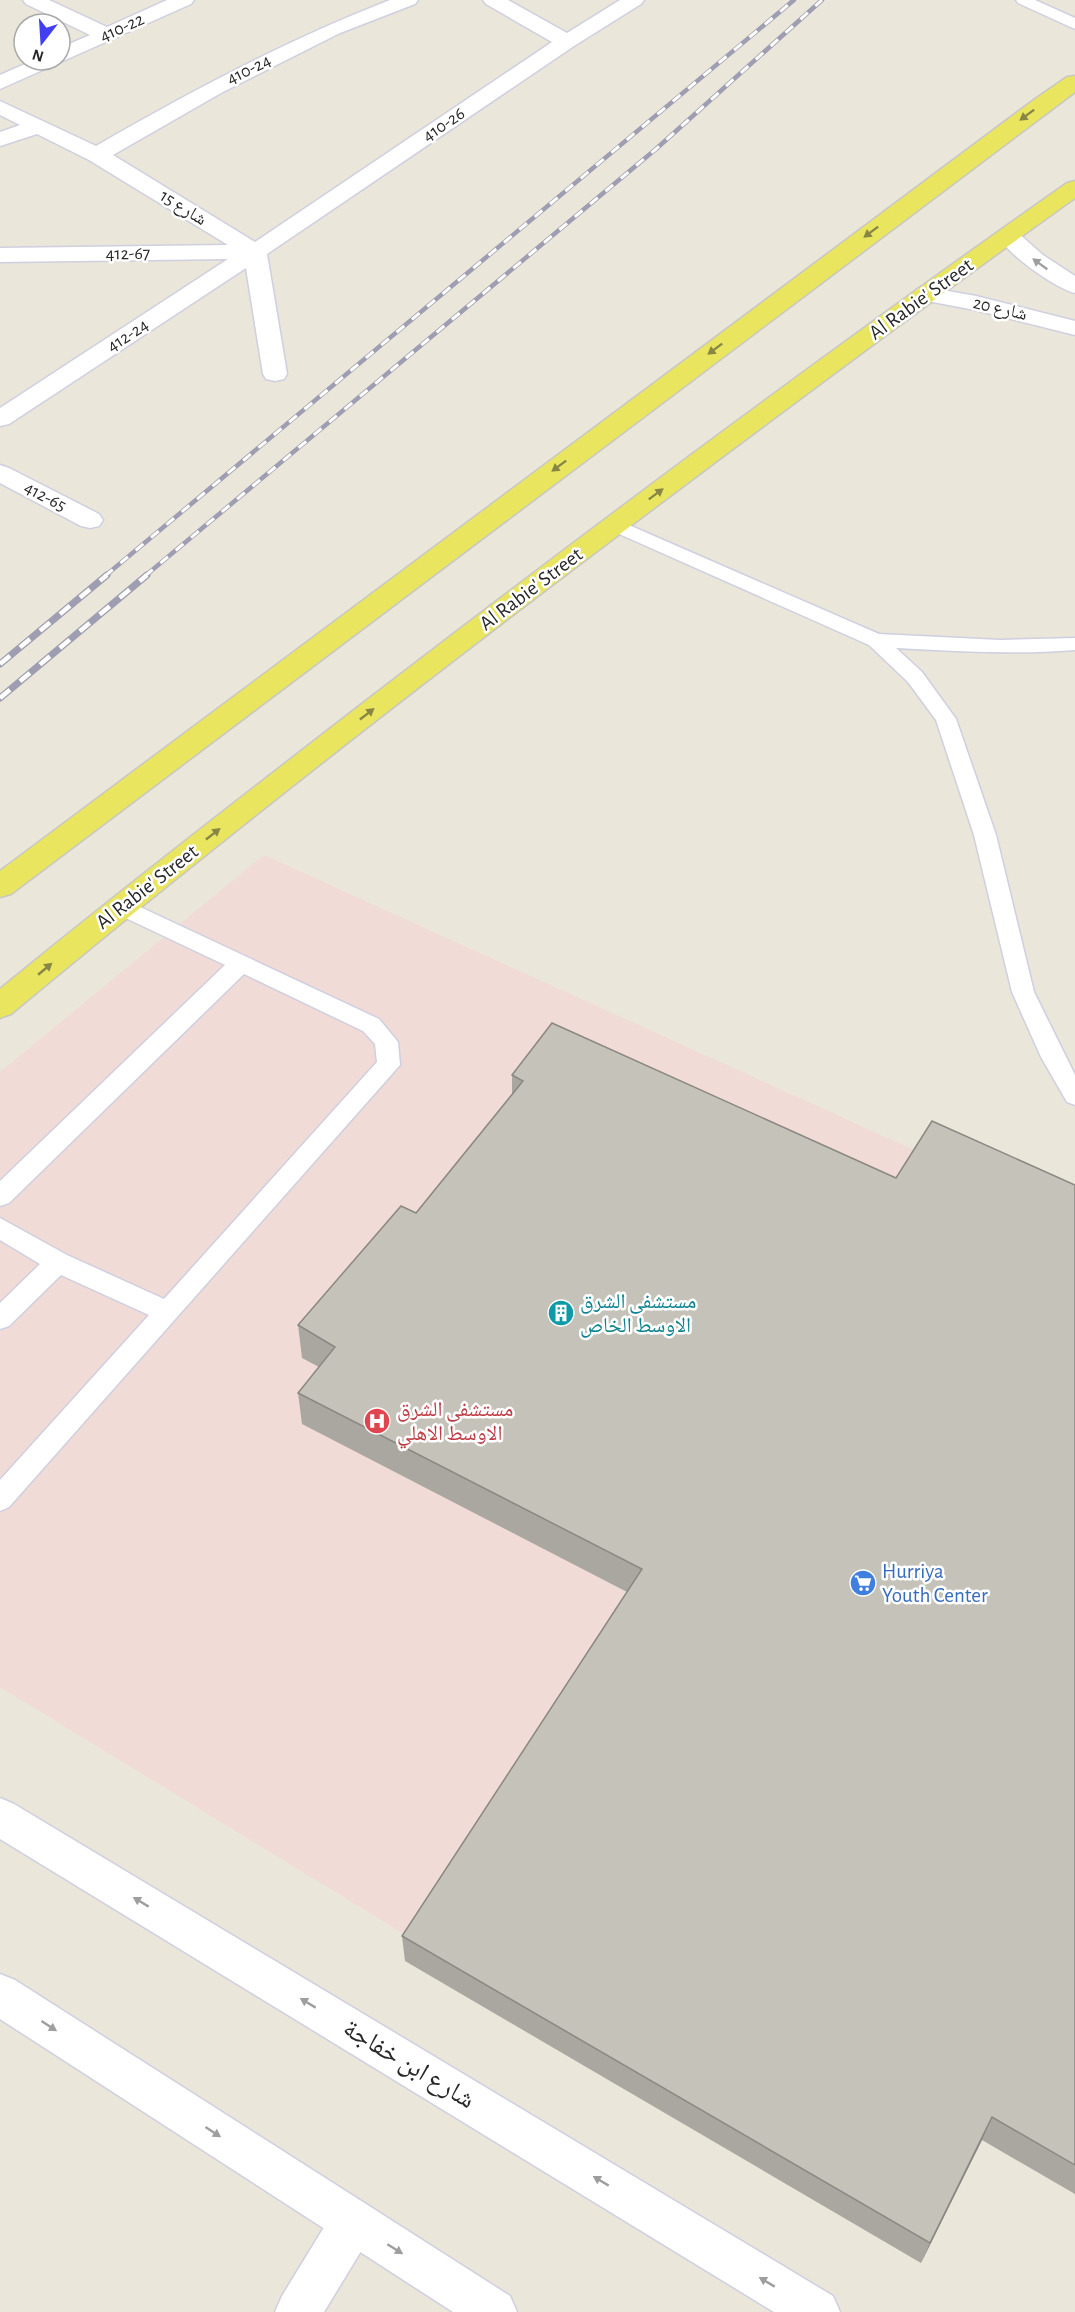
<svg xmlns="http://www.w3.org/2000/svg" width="1075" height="2312" viewBox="0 0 1075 2312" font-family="'Alegreya Sans','Noto Naskh Arabic',sans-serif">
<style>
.medical{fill:#f1dbd7}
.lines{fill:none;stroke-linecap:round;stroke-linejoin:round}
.lane-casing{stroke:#cfcfe0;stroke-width:3}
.street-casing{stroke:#cfcfe0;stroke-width:3}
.secondary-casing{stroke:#cfcfe0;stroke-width:3}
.primary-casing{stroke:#c7c7c7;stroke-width:3}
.lane{fill:#fff;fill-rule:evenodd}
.street{fill:#fff;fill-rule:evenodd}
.secondary{fill:#fff;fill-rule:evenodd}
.primary{fill:#e9e55f;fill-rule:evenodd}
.rail-far1-casing{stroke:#9e9db1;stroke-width:4.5}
.rail-casing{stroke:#9e9db1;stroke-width:7}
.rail-far1{stroke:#fff;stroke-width:3;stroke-dasharray:10;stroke-linecap:butt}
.rail{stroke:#fff;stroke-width:4.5;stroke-dasharray:13;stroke-linecap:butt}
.wall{fill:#a9a79f}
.shaded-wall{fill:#8a8882}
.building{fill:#c5c2b9;stroke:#8a8882;stroke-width:1.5}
.oneway{fill:#888644}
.oneway2{fill:#9e9e9e}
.labels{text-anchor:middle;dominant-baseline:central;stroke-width:5;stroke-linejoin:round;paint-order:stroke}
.far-street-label{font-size:18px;fill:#282828;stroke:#fff}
.street-label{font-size:21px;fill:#282828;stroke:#fff}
.culture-label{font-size:21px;fill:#0d838f;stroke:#fff;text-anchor:start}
.health-label{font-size:21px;fill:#be3a42;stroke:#fff;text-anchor:start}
.shop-label{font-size:21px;fill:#366cbe;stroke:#fff;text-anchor:start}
.near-street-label{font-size:26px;fill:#282828;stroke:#fff}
</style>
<rect width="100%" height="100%" fill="#eae6da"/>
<polygon class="medical" points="264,855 925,1155 419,1943 0,1687 0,1072"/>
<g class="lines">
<defs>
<g id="lane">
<polygon points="1016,0 1035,0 1075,18 1075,29 1018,3"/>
<path d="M615,519L879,634L1000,640L1075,638V650C1015,655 956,651 896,648L922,672L956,719L996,835L1034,992L1075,1075V1105L1067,1102L1041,1057L1012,992L974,835L936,720L908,682L869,645L608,529L606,525L608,521Z"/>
<polygon points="121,898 379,1019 398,1042 400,1065 9,1507 0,1511 0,1480 149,1315 61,1275 9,1326 0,1329 0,1303 40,1264 0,1240 0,1218 67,1255 164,1299 377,1062 375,1044 363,1031 244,974 9,1203 0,1206 0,1181 225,965 113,912 110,906 113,900"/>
</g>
<g id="street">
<polygon points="23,0 49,0 107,27 167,0 194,0 191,4 0,89 0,75 34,60 60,60 60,48 90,35 26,4"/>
<path d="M390,0H418L415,4L340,33L221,93L113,155L255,242L552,42L486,4L483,0H508L567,33L620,0H644L641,4L574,46L267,254L287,374L284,379L275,381L266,379L263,374L246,268L9,424L0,426V408L228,259L0,262V248L228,245L89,160L37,134L0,146V132L20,125L0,115V101L96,146C192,91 287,40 390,0Z"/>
<path d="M1009,230L1017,232L1043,255L1075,276V293C1053,287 1011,256 998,237L1001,232Z"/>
<polygon points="925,287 976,296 1075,321 1075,335 975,310 917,299 913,294 917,289"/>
<polygon points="0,465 9,468 99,514 103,520 99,526 90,528 81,526 0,483"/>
<polygon points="353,2200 369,2206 375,2222 369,2238 324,2312 275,2312 282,2296 337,2206"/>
</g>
<g id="secondary">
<polygon points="0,1798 14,1804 833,2296 840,2312 774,2312 0,1839"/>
<polygon points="0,1974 15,1980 510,2296 517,2312 453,2312 0,2019"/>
</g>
<g id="primary">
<polygon points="1075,76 1075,92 11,894 0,897 0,871 1031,102 1067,77"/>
<path d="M1075,181V198C939,295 806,394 673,494C449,662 227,834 11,1014L0,1018V989C116,894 235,802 354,710C588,530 825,353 1067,183Z"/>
</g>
</defs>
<use href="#lane" class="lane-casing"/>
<use href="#street" class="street-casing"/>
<use href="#secondary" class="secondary-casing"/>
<use href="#primary" class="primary-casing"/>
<use href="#lane" class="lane"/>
<use href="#street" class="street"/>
<use href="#secondary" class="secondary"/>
<use href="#primary" class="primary"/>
<defs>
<g id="rail-far1">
<polyline points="105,576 794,0"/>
<polyline points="145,576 656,149 822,0"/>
</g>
<g id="rail">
<polyline points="0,664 107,575"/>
<polyline points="0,698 147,575"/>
</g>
</defs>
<use href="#rail-far1" class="rail-far1-casing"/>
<use href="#rail" class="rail-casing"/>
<use href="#rail-far1" class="rail-far1"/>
<use href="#rail" class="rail"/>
</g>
<polygon class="wall" points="512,1075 896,1178 1075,1185 1075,2194 982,2140 921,2263 405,1961 402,1936 627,1592 302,1424 298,1393 319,1367 302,1358 298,1325 416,1213 512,1095"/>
<polygon class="shaded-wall" points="992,2117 982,2140 921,2263 930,2243"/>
<polygon class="building" points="552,1023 896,1178 932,1121 1075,1185 1075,2165 992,2117 930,2243 402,1936 642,1569 298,1393 335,1347 298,1325 401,1206 416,1213 523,1081 512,1075"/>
<defs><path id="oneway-solid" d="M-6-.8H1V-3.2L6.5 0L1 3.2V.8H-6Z" transform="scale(1.5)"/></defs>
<g class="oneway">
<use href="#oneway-solid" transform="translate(1027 115) rotate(143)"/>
<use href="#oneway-solid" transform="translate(871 232) rotate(143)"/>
<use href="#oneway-solid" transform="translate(715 349) rotate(143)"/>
<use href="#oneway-solid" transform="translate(559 466) rotate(143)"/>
<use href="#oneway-solid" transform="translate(656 494) rotate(-37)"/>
<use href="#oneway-solid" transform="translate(367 714) rotate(-38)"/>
<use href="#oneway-solid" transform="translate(213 834) rotate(-38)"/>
<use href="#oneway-solid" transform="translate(45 969) rotate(-40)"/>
</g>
<g class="oneway2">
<use href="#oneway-solid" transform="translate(1040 264) rotate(-144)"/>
<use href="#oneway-solid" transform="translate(141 1902) rotate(-149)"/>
<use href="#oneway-solid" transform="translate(308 2003) rotate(-149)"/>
<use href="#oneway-solid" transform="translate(49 2026) rotate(33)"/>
<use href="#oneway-solid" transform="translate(213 2132) rotate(33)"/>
<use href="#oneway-solid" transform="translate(601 2181) rotate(-149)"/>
<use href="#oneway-solid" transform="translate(395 2249) rotate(32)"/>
<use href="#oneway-solid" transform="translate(767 2282) rotate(-149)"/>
</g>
<defs>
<symbol id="building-disc" viewBox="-11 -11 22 22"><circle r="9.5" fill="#0f9aa8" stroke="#fff"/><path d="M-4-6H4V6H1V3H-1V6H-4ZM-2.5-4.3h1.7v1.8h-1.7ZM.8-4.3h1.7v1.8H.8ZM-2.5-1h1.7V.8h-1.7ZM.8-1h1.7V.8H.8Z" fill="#fff"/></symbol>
<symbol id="hospital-disc" viewBox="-11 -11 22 22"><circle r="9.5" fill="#e0444e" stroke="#fff"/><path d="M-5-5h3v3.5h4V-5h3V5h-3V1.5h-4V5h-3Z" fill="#fff"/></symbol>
<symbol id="supermarket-disc" viewBox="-11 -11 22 22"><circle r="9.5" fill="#3f7fe0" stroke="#fff"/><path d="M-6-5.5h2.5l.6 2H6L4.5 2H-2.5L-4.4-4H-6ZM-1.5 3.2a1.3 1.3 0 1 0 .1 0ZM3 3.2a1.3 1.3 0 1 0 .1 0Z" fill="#fff"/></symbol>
</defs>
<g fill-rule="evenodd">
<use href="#building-disc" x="546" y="1298" width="30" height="30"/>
<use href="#hospital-disc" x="362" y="1406" width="30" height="30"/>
<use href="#supermarket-disc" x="848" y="1568" width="30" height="30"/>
</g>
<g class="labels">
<g class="far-street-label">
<text transform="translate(122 28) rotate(-24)">410-22</text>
<text transform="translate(249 70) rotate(-26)">410-24</text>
<text transform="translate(444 125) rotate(-34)">410-26</text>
<text transform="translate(183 208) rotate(32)">شارع 15</text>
<text transform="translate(128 254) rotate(-1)">412-67</text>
<text transform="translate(1000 309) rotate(13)">شارع 20</text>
<text transform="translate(128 336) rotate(-33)">412-24</text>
<text transform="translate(45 497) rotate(28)">412-65</text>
</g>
<g class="street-label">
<text transform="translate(921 299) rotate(-36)">Al Rabie' Street</text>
<text transform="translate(531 589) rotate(-37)">Al Rabie' Street</text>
<text transform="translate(147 887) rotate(-38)">Al Rabie' Street</text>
</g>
<g class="culture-label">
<text x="580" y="1301">مستشفى الشرق<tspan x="580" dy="24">الاوسط الخاص</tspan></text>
</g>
<g class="health-label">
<text x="397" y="1409">مستشفى الشرق<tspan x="397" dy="24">الاوسط الاهلي</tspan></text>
</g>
<g class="shop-label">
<text x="882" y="1571">Hurriya<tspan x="882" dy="24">Youth Center</tspan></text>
</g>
<g class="near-street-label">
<text transform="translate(409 2064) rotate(31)">شارع ابن خفاجة</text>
</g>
</g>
<g transform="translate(42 42) rotate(197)"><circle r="28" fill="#ffffff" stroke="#a9a9a9" stroke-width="1.5"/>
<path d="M0-4.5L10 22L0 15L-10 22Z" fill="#423ff1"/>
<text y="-9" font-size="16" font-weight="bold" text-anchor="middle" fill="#282828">N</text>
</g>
</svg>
